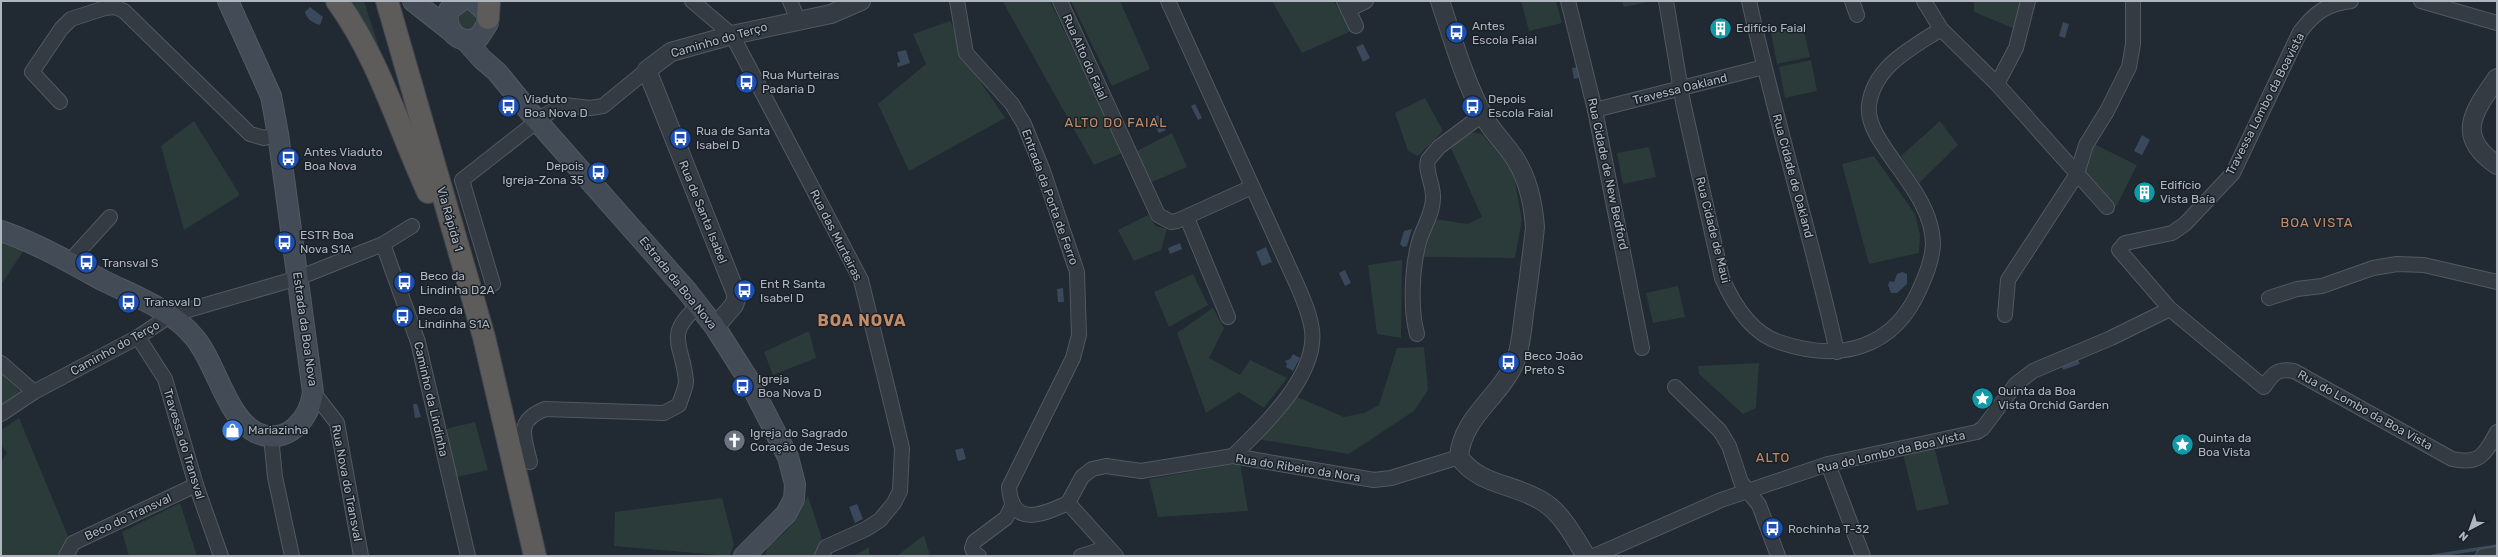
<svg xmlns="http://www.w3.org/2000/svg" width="2498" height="557" viewBox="0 0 2498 557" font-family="Rubik,sans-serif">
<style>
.green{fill:#2a3b3a}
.water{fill:#39485a}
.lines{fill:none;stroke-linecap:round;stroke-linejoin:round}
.stream{stroke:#39485a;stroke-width:3.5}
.minor-casing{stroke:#525961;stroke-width:16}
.tertiary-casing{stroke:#525961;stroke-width:20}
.secondary-casing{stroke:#525961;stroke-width:22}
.trunk-casing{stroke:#3f464e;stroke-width:24}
.minor{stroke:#343b43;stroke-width:14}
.tertiary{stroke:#343b43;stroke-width:18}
.secondary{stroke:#434b56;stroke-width:20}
.trunk{stroke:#5d5c5a;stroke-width:22}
.labels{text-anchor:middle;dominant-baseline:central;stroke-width:3;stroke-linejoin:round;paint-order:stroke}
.poi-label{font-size:12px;fill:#afb6c0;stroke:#1a2028;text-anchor:start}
.street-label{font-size:12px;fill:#afb6c0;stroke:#1a2028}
.neighbourhood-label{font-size:13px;letter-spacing:1px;fill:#c38b66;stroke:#1a2028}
.district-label{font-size:16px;font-weight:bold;letter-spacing:1px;fill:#c38b66;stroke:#1a2028}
</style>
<rect width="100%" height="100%" fill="#212932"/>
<g class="green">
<polygon points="343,1 364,1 380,51 380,67"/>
<polygon points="1050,1 1122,153 1094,165 1003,2"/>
<polygon points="1071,1 1120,1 1150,69 1112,86"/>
<polygon points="1272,1 1334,1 1351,31 1302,53"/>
<polygon points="1521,1 1556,1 1562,23 1529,31"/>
<polygon points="1622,1 1653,1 1624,7"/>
<polygon points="1974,1 2021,1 2015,29 1974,12"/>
<polygon points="466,7 479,14 477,28 465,31 459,26 457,14"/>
<polygon points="950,21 974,72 1005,118 909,171 878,104 926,64 913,34"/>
<polygon points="1803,27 1810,57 1777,64 1771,33"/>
<polygon points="1811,60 1817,91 1785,98 1779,67"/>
<polygon points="1425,98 1443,131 1418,156 1408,151 1395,113"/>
<polygon points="194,121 240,195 184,230 161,146"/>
<polygon points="1940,121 1958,145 1919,183 1901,156"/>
<polygon points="1471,132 1482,134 1513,171 1522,220 1515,258 1423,257 1435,219 1468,224 1482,217 1450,146"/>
<polygon points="1172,133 1187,167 1150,183 1137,151"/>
<path d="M2094,144L2137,165L2116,207C2090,187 2075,177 2094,144Z"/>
<polygon points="1649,147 1656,177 1623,184 1617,153"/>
<polygon points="1874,156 1915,214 1920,235 1919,253 1869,264 1842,164"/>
<polygon points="1148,215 1156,226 1167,229 1161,250 1134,261 1118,230"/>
<polygon points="1,237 26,247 1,285"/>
<polygon points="1402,260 1401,338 1377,334 1368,265"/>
<polygon points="1193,274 1208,305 1169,327 1154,292"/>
<polygon points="1678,286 1685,317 1653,323 1646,293"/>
<polygon points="1213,308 1224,328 1209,358 1240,375 1250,360 1287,378 1264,408 1239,392 1206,413 1177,333"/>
<polygon points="809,331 816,358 773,375 764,352"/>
<polygon points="1424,347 1428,390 1414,411 1349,454 1257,439 1295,396 1344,417 1364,413 1379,405 1397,348"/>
<polygon points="1759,363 1756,408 1743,414 1699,374 1698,366"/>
<polygon points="1,373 19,391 1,409"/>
<polygon points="19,418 68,536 58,556 1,556 1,461 7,453 1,445 1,430"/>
<polygon points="475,422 488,470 457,477 445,429"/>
<polygon points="1934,446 1949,504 1917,511 1903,454"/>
<polygon points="1240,463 1248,511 1158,517 1149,479"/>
<polygon points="808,496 822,539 820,556 765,556 767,548 789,528"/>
<polygon points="722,498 734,544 730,556 614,546 615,512"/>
<polygon points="180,503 197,556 129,556 122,532"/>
<polygon points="924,535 930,556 897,556"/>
<polygon points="869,547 869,556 854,556"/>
</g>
<g class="water">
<path d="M310,7L323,17L320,25C313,23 307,20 305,12Z"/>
<polygon points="2063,22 2069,24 2065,38 2059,36"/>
<polygon points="1363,44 1370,58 1363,62 1356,47"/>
<polygon points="906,50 910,63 898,67 897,63 900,62 897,52"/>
<polygon points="1580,67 1582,77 1574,79 1572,68"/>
<polygon points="1195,104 1202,118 1198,120 1191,106"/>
<polygon points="1158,115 1166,130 1159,133 1151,119"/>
<polygon points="2142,135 2150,140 2142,155 2134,151"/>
<polygon points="1412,229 1407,246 1403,247 1400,244 1404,231"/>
<polygon points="1180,243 1182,249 1170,254 1168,248"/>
<polygon points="1266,247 1272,262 1262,266 1256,252"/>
<polygon points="1345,270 1351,283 1345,286 1339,273"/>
<polygon points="1902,272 1907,274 1907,284 1897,293 1891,293 1888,285 1890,281 1894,282 1897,274"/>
<polygon points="1063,288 1064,302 1058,302 1057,289"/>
<polygon points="1293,354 1300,358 1293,371 1286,367 1287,364 1285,361 1290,359"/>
<polygon points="2077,358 2080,364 2063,370 2061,364"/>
<polygon points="413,404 417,404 421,417 415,418"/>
<polygon points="963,448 966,459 958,461 955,450"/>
<polygon points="857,504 863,519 855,523 849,507"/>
</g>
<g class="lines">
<polyline class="stream" points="2433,556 2497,546"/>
<defs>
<g id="minor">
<polyline points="692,1 732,35 861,280 887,386 902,448 900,491 894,503 880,520 866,529 826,547 822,556"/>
<polyline points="790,1 799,22"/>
<path d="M957,1L966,53L1012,104L1024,124L1043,171L1077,272L1079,335L1073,358L1009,487C1012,529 1044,514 1068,503"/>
<polyline points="1060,1 1158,215 1171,222 1177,221 1252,187"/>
<path d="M1168,1L1298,287C1304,301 1310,315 1312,330C1318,375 1263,427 1233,456"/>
<polyline points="1344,1 1356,26"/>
<polyline points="1568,1 1595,110 1642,348"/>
<path d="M1666,1L1683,102L1722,278C1733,303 1751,333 1779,342C1840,363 1895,349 1921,286C1927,273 1932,259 1933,245C1934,190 1864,144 1869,105C1874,66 1912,48 1941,29"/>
<path d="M1749,1C1775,119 1811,234 1837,352"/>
<polyline points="1852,1 1857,15"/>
<polyline points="1924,1 1941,29 1997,84 2107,207"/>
<path d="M2351,1C2327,4 2315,12 2300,32L2233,173L2185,224L2172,233L2125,243L2119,250L2170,309L2264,387C2273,373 2278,368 2294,371L2452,459C2480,465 2485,454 2497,432"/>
<polyline points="2421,1 2497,23"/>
<polyline points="1348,10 1366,1"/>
<polyline points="1997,84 2016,48 2028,1"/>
<polyline points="60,102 32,72 61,29 71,19 105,8 115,7 124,11 250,134 264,138 278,134"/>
<polyline points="1595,110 1764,67"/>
<polyline points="1187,218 1228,317"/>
<polyline points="383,244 418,342 468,556"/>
<polyline points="69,262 110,217"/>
<polyline points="493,284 462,180 545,115 564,105 590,108 603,106 647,70"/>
<polyline points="2269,298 2297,289 2322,286 2373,268 2397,264 2424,265 2497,282"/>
<polyline points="2005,315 2008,280 2077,174 2086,145 2107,111 2129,67 2133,44 2133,1"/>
<path d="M1417,334C1410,309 1412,267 1419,242C1423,227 1434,212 1433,196C1433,184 1425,171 1428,160L1439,147L1482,115"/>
<polyline points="138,337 165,379 196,485 221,556"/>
<polyline points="1,363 34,392"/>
<polyline points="1675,387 1720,431 1729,446 1741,482 1759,505 1778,556"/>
<polyline points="313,392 337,423 361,556"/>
<polyline points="1,414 34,392 138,337 171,315 298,278 383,244 412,226"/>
<polyline points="271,436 275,477 292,556"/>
<path d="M530,462C524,436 515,421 545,409L664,413L679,405C681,398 686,388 686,381C683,344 663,336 699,305"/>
<polyline points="1828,464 1863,556"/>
<polyline points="1068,503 1082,477 1092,469 1106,466 1141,471 1233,456 1374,480 1391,478 1459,457"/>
<polyline points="1068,503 1116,556"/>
<polyline points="66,556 73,543 196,485"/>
<polyline points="979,556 974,553 972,548 974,542 1006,518 1013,504"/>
<polyline points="1081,556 1106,548"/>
<polyline points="1594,556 1721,500 1828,464 1977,432 1983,428 2016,384 2033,371 2111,338 2170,309"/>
<polyline points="2483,556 2497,554"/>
</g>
<g id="tertiary">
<path d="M1440,1C1453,39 1463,77 1482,113C1489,128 1501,139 1511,153C1527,174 1533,200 1535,227C1532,256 1528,285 1524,314C1522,330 1521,347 1515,362C1500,397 1462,417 1459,457C1480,486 1513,483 1542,501C1562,513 1574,537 1586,556"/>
<path d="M2497,78C2474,111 2454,136 2497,165"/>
<polyline points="715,327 734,305 737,296 647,70 671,52 732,35 831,14 861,1"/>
</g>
<g id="secondary">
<polyline points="413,1 451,31"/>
<path d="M461,1L449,10C443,30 460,47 479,37L488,23L486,12L474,1"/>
<polyline points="466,41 482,59 497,72 538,122 687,291 715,327 748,379 788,457 795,484 794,499 786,514 744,556"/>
<path d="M1,231C36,243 69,262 102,280C134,296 171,309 194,337C216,362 226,418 257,433C287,446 310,419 313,392L278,134L271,96L228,1"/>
</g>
<g id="trunk">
<path d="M337,1C378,57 399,129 428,192"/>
<polyline points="387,1 484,337 535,556"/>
<polyline points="488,18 489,1"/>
</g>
</defs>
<use href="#minor" class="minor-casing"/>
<use href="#tertiary" class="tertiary-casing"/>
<use href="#secondary" class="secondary-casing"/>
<use href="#trunk" class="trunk-casing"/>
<use href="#minor" class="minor"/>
<use href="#tertiary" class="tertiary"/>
<use href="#secondary" class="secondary"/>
<use href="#trunk" class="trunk"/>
</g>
<defs>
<symbol id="building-disc" viewBox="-11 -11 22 22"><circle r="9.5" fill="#0f9aa8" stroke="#1a2028"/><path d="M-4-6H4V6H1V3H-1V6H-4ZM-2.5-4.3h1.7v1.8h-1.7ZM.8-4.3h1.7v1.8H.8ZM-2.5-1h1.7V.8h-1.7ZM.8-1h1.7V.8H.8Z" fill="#fff"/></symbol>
<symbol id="bus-disc" viewBox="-11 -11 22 22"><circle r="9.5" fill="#1a4fb4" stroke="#1a2028"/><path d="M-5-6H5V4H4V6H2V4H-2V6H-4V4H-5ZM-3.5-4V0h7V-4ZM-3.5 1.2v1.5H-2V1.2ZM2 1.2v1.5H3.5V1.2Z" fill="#fff"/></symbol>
<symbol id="sight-disc" viewBox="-11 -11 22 22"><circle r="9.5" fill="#0f9aa8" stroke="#1a2028"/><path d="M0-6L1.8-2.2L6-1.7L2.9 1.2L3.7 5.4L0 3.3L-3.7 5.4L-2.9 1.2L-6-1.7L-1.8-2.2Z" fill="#fff"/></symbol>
<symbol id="shop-disc" viewBox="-11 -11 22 22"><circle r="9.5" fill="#3f7fe0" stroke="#1a2028"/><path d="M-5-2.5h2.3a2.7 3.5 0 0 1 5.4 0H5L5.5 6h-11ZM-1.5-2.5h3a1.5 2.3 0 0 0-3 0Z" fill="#fff"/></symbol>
<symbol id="church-disc" viewBox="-11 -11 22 22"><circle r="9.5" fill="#6b7280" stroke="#1a2028"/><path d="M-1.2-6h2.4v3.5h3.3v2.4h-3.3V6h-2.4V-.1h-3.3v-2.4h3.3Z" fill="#fff"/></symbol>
</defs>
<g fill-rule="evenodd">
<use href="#building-disc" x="1708" y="16" width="25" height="25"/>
<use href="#bus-disc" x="1444" y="20" width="25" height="25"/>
<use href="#bus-disc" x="734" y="70" width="25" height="25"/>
<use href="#bus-disc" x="496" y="94" width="25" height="25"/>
<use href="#bus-disc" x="1460" y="94" width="25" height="25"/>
<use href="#bus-disc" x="668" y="126" width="25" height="25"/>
<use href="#bus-disc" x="276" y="146" width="25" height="25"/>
<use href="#bus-disc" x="586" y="160" width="25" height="25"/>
<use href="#building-disc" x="2132" y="180" width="25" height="25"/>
<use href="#bus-disc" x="272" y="230" width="25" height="25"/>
<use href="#bus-disc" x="74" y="250" width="25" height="25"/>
<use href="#bus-disc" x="392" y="270" width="25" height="25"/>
<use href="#bus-disc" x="732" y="278" width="25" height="25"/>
<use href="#bus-disc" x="116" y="290" width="25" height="25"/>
<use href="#bus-disc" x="390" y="304" width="25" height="25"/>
<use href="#bus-disc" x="1496" y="350" width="25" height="25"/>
<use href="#bus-disc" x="730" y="374" width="25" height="25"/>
<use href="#sight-disc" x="1970" y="386" width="25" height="25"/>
<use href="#shop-disc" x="220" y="418" width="25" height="25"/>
<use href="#church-disc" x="722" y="428" width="25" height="25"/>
<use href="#sight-disc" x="2170" y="432" width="25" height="25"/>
<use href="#bus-disc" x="1760" y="516" width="25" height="25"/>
</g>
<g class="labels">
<g class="poi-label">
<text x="1472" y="26">Antes<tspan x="1472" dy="14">Escola Faial</tspan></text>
<text x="1736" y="28">Edifício Faial</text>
<text x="762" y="75">Rua Murteiras<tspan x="762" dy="14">Padaria D</tspan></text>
<text x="524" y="99">Viaduto<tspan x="524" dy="14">Boa Nova D</tspan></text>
<text x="1488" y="99">Depois<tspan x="1488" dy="14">Escola Faial</tspan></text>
<text x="696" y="131">Rua de Santa<tspan x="696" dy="14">Isabel D</tspan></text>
<text x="304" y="152">Antes Viaduto<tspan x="304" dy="14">Boa Nova</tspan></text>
<text x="584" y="166" text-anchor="end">Depois<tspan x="584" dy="14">Igreja-Zona 35</tspan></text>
<text x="2160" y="185">Edifício<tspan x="2160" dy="14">Vista Baía</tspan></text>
<text x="300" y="235">ESTR Boa<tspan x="300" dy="14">Nova S1A</tspan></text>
<text x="102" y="263">Transval S</text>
<text x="420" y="276">Beco da<tspan x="420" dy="14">Lindinha D2A</tspan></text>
<text x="760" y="284">Ent R Santa<tspan x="760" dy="14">Isabel D</tspan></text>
<text x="144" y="302">Transval D</text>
<text x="418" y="310">Beco da<tspan x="418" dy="14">Lindinha S1A</tspan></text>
<text x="1524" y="356">Beco João<tspan x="1524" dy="14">Preto S</tspan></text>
<text x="758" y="379">Igreja<tspan x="758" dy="14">Boa Nova D</tspan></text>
<text x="1998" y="391">Quinta da Boa<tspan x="1998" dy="14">Vista Orchid Garden</tspan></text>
<text x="248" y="430">Mariazinha</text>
<text x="750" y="433">Igreja do Sagrado<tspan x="750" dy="14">Coração de Jesus</tspan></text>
<text x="2198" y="438">Quinta da<tspan x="2198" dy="14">Boa Vista</tspan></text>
<text x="1788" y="529">Rochinha T-32</text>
</g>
<g class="street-label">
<text transform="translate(719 40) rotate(-16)">Caminho do Terço</text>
<text transform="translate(1085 57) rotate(66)">Rua Alto do Faial</text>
<text transform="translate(1680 89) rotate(-14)">Travessa Oakland</text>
<text transform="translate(2265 104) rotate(-63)">Travessa Lombo da Boavista</text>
<text transform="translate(1608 174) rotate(78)">Rua Cidade de New Bedford</text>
<text transform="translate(1793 176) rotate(75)">Rua Cidade de Oakland</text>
<text transform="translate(1050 197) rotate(70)">Entrada da Porta de Ferro</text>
<text transform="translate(703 212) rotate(68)">Rua de Santa Isabel</text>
<text transform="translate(450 219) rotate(74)">Via Rápida 1</text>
<text transform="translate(1713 230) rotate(76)">Rua Cidade de Maui</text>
<text transform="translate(836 235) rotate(63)">Rua das Murteiras</text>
<text transform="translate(678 283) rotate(51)">Estrada da Boa Nova</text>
<text transform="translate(305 329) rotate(82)">Estrada da Boa Nova</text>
<text transform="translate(115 348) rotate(-29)">Caminho do Terço</text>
<text transform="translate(431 399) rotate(77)">Caminho da Lindinha</text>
<text transform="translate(2365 410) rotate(29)">Rua do Lombo da Boa Vista</text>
<text transform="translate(184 444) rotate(73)">Travessa do Transval</text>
<text transform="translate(1891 452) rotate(-13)">Rua do Lombo da Boa Vista</text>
<text transform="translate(1298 468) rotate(9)">Rua do Ribeiro da Nora</text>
<text transform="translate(347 483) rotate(79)">Rua Nova do Transval</text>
<text transform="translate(128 517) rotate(-25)">Beco do Transval</text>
</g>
<g class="neighbourhood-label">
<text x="1116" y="122">ALTO DO FAIAL</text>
<text x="2317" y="222">BOA VISTA</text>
<text x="1773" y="457">ALTO</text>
</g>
<g class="district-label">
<text x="862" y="320">BOA NOVA</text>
</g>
</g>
<rect width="2498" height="557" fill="none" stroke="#afb6c0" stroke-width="4"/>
<g transform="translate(2470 529) rotate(221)" stroke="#1a2028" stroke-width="3" paint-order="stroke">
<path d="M0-3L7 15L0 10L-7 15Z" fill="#afb6c0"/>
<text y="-6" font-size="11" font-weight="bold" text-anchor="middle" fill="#afb6c0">N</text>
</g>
</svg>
